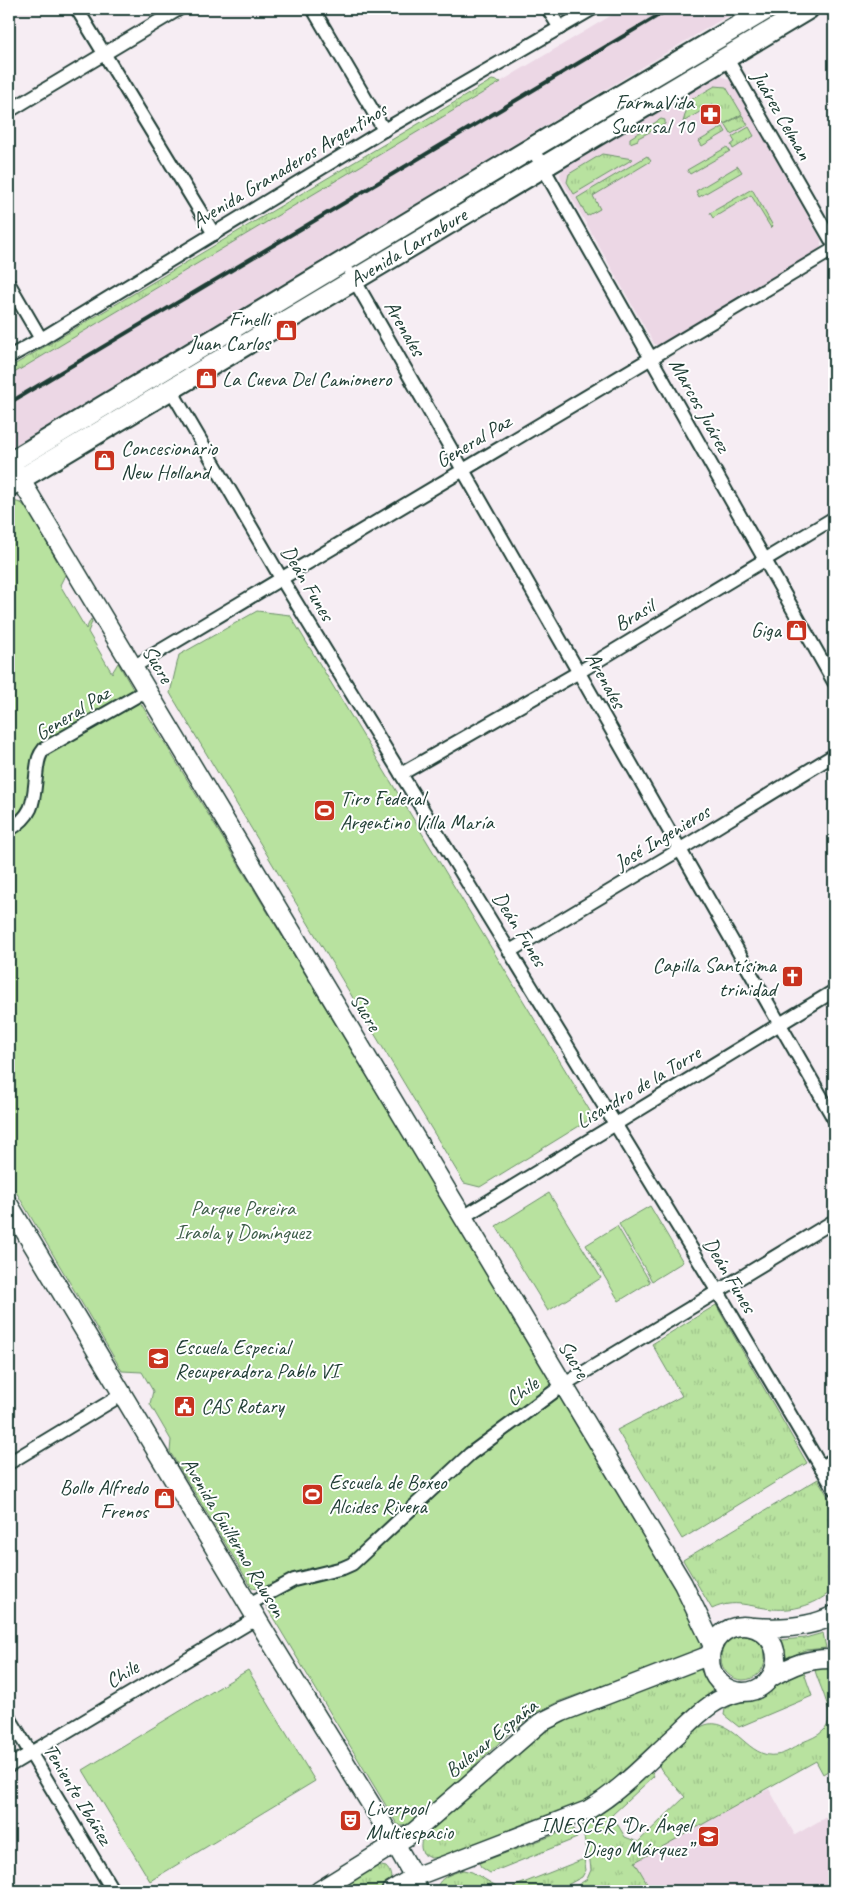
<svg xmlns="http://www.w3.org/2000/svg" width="843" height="1900" viewBox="0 0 843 1900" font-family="Caveat,sans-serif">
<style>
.built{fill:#ecd7e5}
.grass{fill:url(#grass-tufts);stroke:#6c906a}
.park{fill:#b8e29f;stroke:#6c906a}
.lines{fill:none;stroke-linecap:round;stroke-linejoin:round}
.street-casing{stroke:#1f3d34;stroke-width:16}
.secondary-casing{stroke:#1f3d34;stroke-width:21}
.primary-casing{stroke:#1f3d34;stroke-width:24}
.street{stroke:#fff;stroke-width:12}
.secondary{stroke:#fff;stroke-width:18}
.primary{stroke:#fff;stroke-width:20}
.rail{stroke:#1f3d34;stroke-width:4}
.labels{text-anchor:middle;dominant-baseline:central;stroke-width:4;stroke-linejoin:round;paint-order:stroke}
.poi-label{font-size:21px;fill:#1f3d34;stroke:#fff;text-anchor:start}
.street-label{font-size:21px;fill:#1f3d34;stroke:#fff}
.park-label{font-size:21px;fill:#3e5e49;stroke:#fff}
</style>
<defs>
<pattern id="grass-tufts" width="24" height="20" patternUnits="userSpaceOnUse" patternTransform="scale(1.25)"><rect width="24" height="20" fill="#b8e29f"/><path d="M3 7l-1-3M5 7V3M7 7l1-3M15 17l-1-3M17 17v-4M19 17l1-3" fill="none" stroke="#9ec38a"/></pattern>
</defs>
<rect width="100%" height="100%" fill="#f6edf3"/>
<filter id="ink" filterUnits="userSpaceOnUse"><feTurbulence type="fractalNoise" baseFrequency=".02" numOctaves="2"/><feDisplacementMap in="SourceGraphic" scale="10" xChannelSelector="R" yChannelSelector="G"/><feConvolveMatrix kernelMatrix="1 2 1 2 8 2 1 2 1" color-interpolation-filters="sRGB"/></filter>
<g filter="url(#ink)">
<g class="built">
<polygon points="622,9 739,9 9,449 9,376"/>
<polygon points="722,76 731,81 821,239 821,248 818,251 661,346 657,345 654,344 561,179 560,174 564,167 716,77"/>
<polygon points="769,1789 795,1835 833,1813 834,1826 831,1828 834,1835 834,1891 645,1891 650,1888 634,1862 723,1811"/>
</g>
<g class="grass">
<polygon points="782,9 790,9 726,47 723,44"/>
<polygon points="697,59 699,63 553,151 551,147"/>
<polygon points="492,80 501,82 9,376 9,368"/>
<polygon points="715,86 726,87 742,114 724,124 713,104 683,122 689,101"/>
<polygon points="742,115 748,125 731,134 725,124"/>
<polygon points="661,119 665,120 665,124 638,138 638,140 630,143 630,138"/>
<polygon points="723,127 726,132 702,146 699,141"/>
<polygon points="749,127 754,136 733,149 731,145 735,142 732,137"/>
<polygon points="727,147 730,151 690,174 687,170"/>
<polygon points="602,154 633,159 574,194 567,182 569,174"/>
<polygon points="647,156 651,161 593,196 600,209 587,216 577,198"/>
<polygon points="738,166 742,172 699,197 696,191"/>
<polygon points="517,167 520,171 369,261 366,257"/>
<polygon points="752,189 773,226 771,228 751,195 713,218 710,213"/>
<polygon points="716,1305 807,1463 682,1539 617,1430 682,1396 652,1344"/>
<path d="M818,1479L834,1507V1589C817,1604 796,1611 773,1609C750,1607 735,1598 712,1609L683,1560Z"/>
<polygon points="823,1633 826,1648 806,1650 786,1658 784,1645 782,1640 805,1638"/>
<circle cx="743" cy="1658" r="22"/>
<path d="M834,1666V1767L823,1774L816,1761L635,1862L650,1888L645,1891H614L611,1886L603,1891H569L587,1879L591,1870L590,1861L582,1830L583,1825L614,1805L651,1771L654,1776L612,1815L625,1837L638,1842L685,1797L662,1771L658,1764C670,1754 694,1726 709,1724C735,1720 749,1759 776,1755C786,1754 795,1747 803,1742C810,1739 818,1736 823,1731C839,1718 818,1685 815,1670L816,1667Z"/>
<path d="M700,1669L713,1691L594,1798L577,1807L441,1857L431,1858L423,1854C419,1845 421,1840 427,1833L545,1730L556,1724Z"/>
<polygon points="803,1670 812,1696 739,1727 724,1715 725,1709 740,1701 766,1694 777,1683"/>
<polygon points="573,1828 577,1838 490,1873 481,1867 479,1863"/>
<polygon points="584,1859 586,1870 582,1877 556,1891 520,1891 513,1887"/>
<path d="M377,1865L386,1867C395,1876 391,1889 378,1891C364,1894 347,1891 333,1891Z"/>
<path d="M463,1870L472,1872L505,1891H437C437,1877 452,1874 463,1870Z"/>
</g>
<g class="park">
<path d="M9,500L21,503L27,508L65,575L60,585L86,629L91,619L92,622L88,632L112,673L118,663L134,691L46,754L140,702L677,1587L701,1641L700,1648L696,1652L560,1701L535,1713L512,1731L411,1824L402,1826L397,1824L266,1606L267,1601L293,1585L350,1560L265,1590L252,1588L170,1452L171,1440L150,1404L153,1391L142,1372L122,1371L9,1180V838C22,830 33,823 36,807H26L25,810L9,824Z"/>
<polygon points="257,611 290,615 590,1111 589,1120 480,1187 464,1183 170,693 179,655"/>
<polygon points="549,1193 601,1278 548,1311 496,1226"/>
<polygon points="650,1206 683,1262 652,1281 619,1224"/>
<polygon points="617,1226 650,1282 619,1301 586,1245"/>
<polygon points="248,1670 315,1781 150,1881 83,1770"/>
</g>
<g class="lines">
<defs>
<g id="street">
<polyline points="77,9 214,234"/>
<polyline points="313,9 384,130"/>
<polyline points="548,9 560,28"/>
<polyline points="726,57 834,245"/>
<polyline points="9,111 179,9"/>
<polyline points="532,148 834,682"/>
<polyline points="351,274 834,1119"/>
<polyline points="9,284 41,339"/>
<polyline points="9,357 41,339 384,130 592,9"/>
<polyline points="171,390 281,578 718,1292 834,1489"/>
<polyline points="133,667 834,249"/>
<polyline points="401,774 579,672 834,518"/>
<path d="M9,830C37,813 33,798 37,768C38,760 39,755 44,749L147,690"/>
<polyline points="510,951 679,850 834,755"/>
<polyline points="463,1217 834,991"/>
<polyline points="9,1463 123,1394"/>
<polyline points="821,1467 834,1459"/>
<polyline points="249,1604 294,1580 343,1568 352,1564 470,1454 563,1385 834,1221"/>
<polyline points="9,1717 113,1891"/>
<polyline points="9,1766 257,1618"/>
<polyline points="414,1877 422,1891"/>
</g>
<g id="secondary">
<polyline points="13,467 683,1584 713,1646"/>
<polyline points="9,1205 269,1639 396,1845 414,1877"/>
<circle cx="743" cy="1659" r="33"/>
<path d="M754,1627C781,1629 810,1628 834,1615"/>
<path d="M770,1678C792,1665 808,1658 834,1659"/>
<polyline points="319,1891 414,1832 540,1723 562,1712 710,1655"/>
<path d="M391,1891L414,1877L588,1810C622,1790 650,1759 679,1733C699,1714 713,1698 741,1692"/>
</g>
<g id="primary">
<polyline points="9,463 532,148 767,9"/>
<polyline points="9,486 808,9"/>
</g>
</defs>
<use href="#street" class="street-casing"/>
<use href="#secondary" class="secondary-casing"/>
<use href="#primary" class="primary-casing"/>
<use href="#street" class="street"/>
<use href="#secondary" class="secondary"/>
<use href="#primary" class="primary"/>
<polyline class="rail" points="9,403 669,9"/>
</g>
</g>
<defs>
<symbol id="pharmacy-square" viewBox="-11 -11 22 22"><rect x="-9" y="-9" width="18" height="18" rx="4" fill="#c8321e" stroke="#fff"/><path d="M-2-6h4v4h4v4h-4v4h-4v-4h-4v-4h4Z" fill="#fff"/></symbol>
<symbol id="shop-square" viewBox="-11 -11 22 22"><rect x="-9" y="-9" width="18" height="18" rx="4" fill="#c8321e" stroke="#fff"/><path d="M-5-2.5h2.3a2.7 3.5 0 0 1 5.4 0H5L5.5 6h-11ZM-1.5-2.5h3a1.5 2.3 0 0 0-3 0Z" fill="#fff"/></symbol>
<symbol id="stadium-square" viewBox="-11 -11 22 22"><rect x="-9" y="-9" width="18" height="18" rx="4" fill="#c8321e" stroke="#fff"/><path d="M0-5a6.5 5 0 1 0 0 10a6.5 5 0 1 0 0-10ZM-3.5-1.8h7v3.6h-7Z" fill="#fff"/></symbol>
<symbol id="church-square" viewBox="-11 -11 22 22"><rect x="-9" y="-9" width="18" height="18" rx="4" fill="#c8321e" stroke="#fff"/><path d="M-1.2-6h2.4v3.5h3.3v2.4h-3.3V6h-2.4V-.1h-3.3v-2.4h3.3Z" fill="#fff"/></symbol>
<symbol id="school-square" viewBox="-11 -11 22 22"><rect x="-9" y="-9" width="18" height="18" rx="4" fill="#c8321e" stroke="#fff"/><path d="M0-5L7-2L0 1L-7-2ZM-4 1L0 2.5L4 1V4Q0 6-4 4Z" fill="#fff"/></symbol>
<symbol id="civic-square" viewBox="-11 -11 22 22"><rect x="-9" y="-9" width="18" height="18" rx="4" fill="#c8321e" stroke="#fff"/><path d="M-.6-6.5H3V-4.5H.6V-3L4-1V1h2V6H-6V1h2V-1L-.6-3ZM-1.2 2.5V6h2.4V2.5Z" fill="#fff"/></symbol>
<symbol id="theatre-square" viewBox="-11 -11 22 22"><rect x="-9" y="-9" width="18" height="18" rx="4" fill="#c8321e" stroke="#fff"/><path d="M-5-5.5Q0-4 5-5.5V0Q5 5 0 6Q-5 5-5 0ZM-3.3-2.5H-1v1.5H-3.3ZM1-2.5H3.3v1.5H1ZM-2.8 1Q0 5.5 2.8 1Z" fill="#fff"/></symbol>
<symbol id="university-square" viewBox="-11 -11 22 22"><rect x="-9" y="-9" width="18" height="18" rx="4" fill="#c8321e" stroke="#fff"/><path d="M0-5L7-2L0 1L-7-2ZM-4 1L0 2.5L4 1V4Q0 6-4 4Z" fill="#fff"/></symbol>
</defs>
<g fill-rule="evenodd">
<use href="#pharmacy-square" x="698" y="102" width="25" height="25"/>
<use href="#shop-square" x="274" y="318" width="25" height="25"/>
<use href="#shop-square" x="194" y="366" width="25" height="25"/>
<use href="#shop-square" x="92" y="448" width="25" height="25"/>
<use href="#shop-square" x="784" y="618" width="25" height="25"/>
<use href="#stadium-square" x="312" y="798" width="25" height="25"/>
<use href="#church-square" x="780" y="964" width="25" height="25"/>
<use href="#school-square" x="146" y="1346" width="25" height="25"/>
<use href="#civic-square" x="172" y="1394" width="25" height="25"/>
<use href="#stadium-square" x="300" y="1482" width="25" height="25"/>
<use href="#shop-square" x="152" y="1486" width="25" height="25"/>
<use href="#theatre-square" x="338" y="1808" width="25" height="25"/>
<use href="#university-square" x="696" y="1824" width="25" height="25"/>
</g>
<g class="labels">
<g class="poi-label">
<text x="694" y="102" text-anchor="end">FarmaVida<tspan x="694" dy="24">Sucursal 10</tspan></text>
<text x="270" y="319" text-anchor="end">Finelli<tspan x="270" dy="24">Juan Carlos</tspan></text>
<text x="222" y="379">La Cueva Del Camionero</text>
<text x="121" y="448">Concesionario<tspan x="121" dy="24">New Holland</tspan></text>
<text x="781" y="630" text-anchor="end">Giga</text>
<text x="340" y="798">Tiro Federal<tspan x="340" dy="24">Argentino Villa María</tspan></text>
<text x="776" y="965" text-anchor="end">Capilla Santísima<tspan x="776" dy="24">trinidad</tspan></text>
<text x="175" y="1347">Escuela Especial<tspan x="175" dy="24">Recuperadora Pablo VI</tspan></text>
<text x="201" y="1406">CAS Rotary</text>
<text x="329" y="1482">Escuela de Boxeo<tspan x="329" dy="24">Alcides Rivera</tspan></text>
<text x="148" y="1487" text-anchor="end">Bollo Alfredo<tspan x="148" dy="24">Frenos</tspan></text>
<text x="366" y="1808">Liverpool<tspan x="366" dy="24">Multiespacio</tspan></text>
<text x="692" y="1825" text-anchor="end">INESCER “Dr. Ángel<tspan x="692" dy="24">Diego Márquez”</tspan></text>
</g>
<g class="street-label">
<text transform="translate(782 115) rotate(60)">Juárez Celman</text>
<text transform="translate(289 165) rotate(-31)">Avenida Granaderos Argentinos</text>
<text transform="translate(408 247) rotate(-31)">Avenida Larrabure</text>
<text transform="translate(405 328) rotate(60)">Arenales</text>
<text transform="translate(700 405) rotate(61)">Marcos Juárez</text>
<text transform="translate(473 441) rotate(-31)">General Paz</text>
<text transform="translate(308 583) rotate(59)">Deán Funes</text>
<text transform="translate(634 615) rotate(-31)">Brasil</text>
<text transform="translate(158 664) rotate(59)">Sucre</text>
<text transform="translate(606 680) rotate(61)">Arenales</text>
<text transform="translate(72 713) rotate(-32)">General Paz</text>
<text transform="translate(662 837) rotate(-31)">José Ingenieros</text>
<text transform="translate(520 929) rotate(58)">Deán Funes</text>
<text transform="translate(366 1012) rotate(59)">Sucre</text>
<text transform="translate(638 1087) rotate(-31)">Lisandro de la Torre</text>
<text transform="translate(730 1275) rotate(59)">Deán Funes</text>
<text transform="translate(574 1359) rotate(59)">Sucre</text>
<text transform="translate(522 1391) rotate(-36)">Chile</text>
<text transform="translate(234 1537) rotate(59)">Avenida Guillermo Rawson</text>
<text transform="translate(122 1674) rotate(-31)">Chile</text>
<text transform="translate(491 1738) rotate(-39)">Bulevar España</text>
<text transform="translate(78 1794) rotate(59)">Teniente Ibáñez</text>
</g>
<g class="park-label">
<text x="243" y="1208">Parque Pereira<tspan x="243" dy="24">Iraola y Domínguez</tspan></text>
</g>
</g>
<rect width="843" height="1900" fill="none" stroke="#fff" stroke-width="30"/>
<rect x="15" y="15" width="813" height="1870" fill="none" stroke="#1f3d34" stroke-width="2" filter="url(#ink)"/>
</svg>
